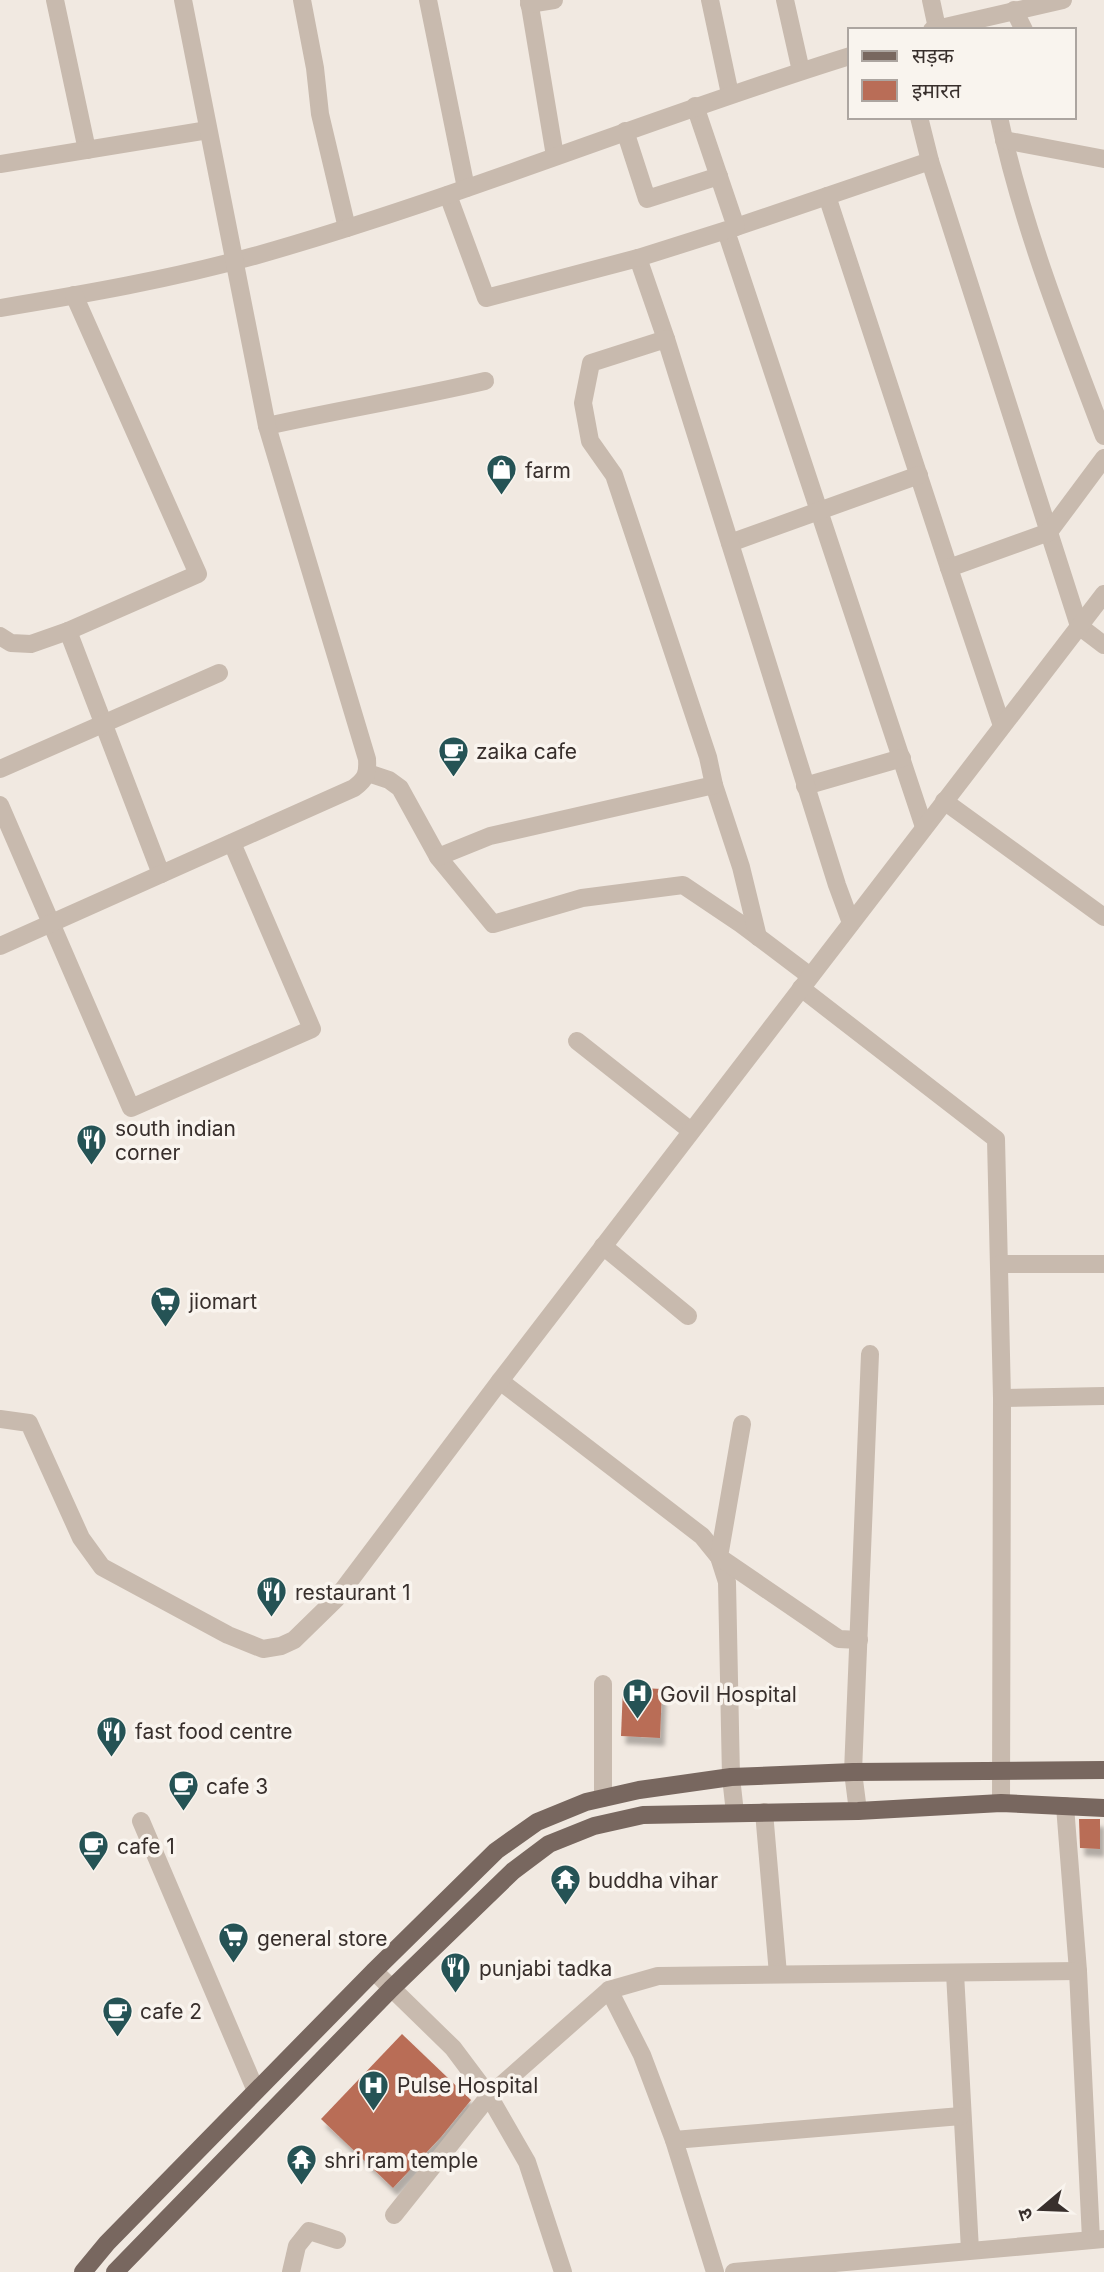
<svg xmlns="http://www.w3.org/2000/svg" width="1104" height="2272" viewBox="0 0 1104 2272" font-family="Inter,'Noto Sans Devanagari',sans-serif">
<style>
.building{fill:#b96d57;filter:url(#shadow)}
.lines{fill:none;stroke-linecap:round;stroke-linejoin:round}
.minor{stroke:#c8baae;stroke-width:18}
.major{stroke:#78675f;stroke-width:18}
.labels{text-anchor:middle;dominant-baseline:central;stroke-width:7;stroke-linejoin:round;paint-order:stroke}
.poi-label{font-size:21px;fill:#382f2c;stroke:#f9f4ee;text-anchor:start}
</style>
<defs>
<filter id="shadow"><feDropShadow dx="4.5" dy="8" stdDeviation="2" flood-color="#0004"/></filter>
</defs>
<rect width="100%" height="100%" fill="#f1e9e1"/>
<g class="building">
<polygon points="623,1687 662,1689 660,1738 621,1736"/>
<polygon points="1079,1819 1100,1819 1100,1849 1080,1848"/>
<polygon points="402,2034 471,2100 441,2137 393,2188 321,2119"/>
</g>
<g class="lines">
<g class="minor">
<polyline points="55,0 87,150"/>
<polyline points="302,0 315,68 320,114 347,228"/>
<polyline points="428,0 466,188"/>
<polyline points="529,0 555,156"/>
<polyline points="710,0 730,94"/>
<polyline points="785,0 801,71"/>
<polyline points="931,0 937,28"/>
<polyline points="529,4 554,0"/>
<polyline points="1014,10 1024,30"/>
<polyline points="932,30 1063,0"/>
<path d="M999,117C1022,225 1065,334 1104,436"/>
<polyline points="625,131 647,199 719,176"/>
<polyline points="1004,140 1104,159"/>
<polyline points="930,161 1079,626 1104,645"/>
<polyline points="0,164 208,130"/>
<polyline points="448,195 486,298 638,258 666,339"/>
<polyline points="827,196 949,568"/>
<polyline points="736,227 930,161 919,117"/>
<polyline points="726,231 924,827"/>
<polyline points="638,258 736,227 695,106"/>
<path d="M0,308C85,294 171,279 254,256C456,199 650,118 850,56"/>
<path d="M267,426C339,410 412,398 485,381"/>
<polyline points="730,543 919,475"/>
<polyline points="68,631 161,874"/>
<polyline points="0,636 11,643 31,644 68,631 198,574 74,295"/>
<polyline points="1002,726 949,568 1049,532 1104,458"/>
<polyline points="0,769 219,673"/>
<polyline points="368,773 389,780 400,788 438,857 493,924 582,898 683,885 741,924 810,976"/>
<polyline points="714,785 741,867 758,937"/>
<polyline points="805,786 902,758"/>
<polyline points="944,801 1104,917"/>
<polyline points="0,805 131,1108 312,1029 232,843"/>
<polyline points="438,857 490,836 714,785 708,757 614,475 590,441 583,403 591,363 666,339 837,885 851,923"/>
<path d="M0,946L354,788C366,779 368,774 367,759L267,426L183,0"/>
<polyline points="801,988 996,1139 1002,1398 1001,1803"/>
<polyline points="577,1041 691,1131"/>
<polyline points="603,1246 688,1316"/>
<polyline points="999,1264 1104,1264"/>
<polyline points="500,1381 702,1536 719,1557 727,1582 731,1777 735,1813"/>
<polyline points="1002,1398 1104,1396"/>
<polyline points="0,1419 29,1423 81,1538 102,1567 228,1635 263,1649 281,1646 294,1640 336,1599 500,1381 1104,594"/>
<polyline points="742,1424 719,1557 839,1639 859,1640"/>
<polyline points="603,1684 603,1798"/>
<polyline points="1065,1806 1078,1971 1091,2239"/>
<polyline points="858,1811 853,1772 870,1354"/>
<polyline points="764,1812 778,1974"/>
<polyline points="141,1821 256,2091"/>
<polyline points="374,1971 453,2048 489,2096 527,2162 563,2272"/>
<polyline points="955,1973 970,2250"/>
<polyline points="609,1990 658,1976 1078,1971"/>
<polyline points="674,2140 961,2116"/>
<polyline points="394,2215 489,2096 609,1990 642,2055 674,2140 715,2272"/>
<polyline points="291,2272 297,2246 309,2231 337,2240"/>
<polyline points="734,2272 1104,2239"/>
</g>
<g class="major">
<polyline points="83,2272 107,2243 374,1971 496,1851 537,1822 586,1802 639,1790 731,1777 853,1772 1104,1770"/>
<polyline points="115,2272 391,1989 513,1871 549,1844 594,1826 643,1815 858,1811 1001,1803 1104,1808"/>
</g>
</g>
<defs>
<symbol id="shop-pin" viewBox="-11 -11 22 30"><path d="M0 17L-7.5 6A9.5 9.5 0 1 1 7.5 6Z" fill="#255355" stroke="#f9f4ee"/><path d="M-5-2.5h2.3a2.7 3.5 0 0 1 5.4 0H5L5.5 6h-11ZM-1.5-2.5h3a1.5 2.3 0 0 0-3 0Z" fill="#fff"/></symbol>
<symbol id="cafe-pin" viewBox="-11 -11 22 30"><path d="M0 17L-7.5 6A9.5 9.5 0 1 1 7.5 6Z" fill="#255355" stroke="#f9f4ee"/><path d="M-5.5-4.5H6V0H3Q3 3.5 0 3.5H-2.5Q-5.5 3.5-5.5 0ZM3-3.2v2h1.7v-2ZM-6 4.5H4V6H-6Z" fill="#fff"/></symbol>
<symbol id="restaurant-pin" viewBox="-11 -11 22 30"><path d="M0 17L-7.5 6A9.5 9.5 0 1 1 7.5 6Z" fill="#255355" stroke="#f9f4ee"/><path d="M-5-6h1v4h1v-4h1v4h1v-4h1v5L-1.5 .5V6h-2V.5L-5-1ZM5-6V6H3V1.5H1.5Q1.5-4 5-6Z" fill="#fff"/></symbol>
<symbol id="supermarket-pin" viewBox="-11 -11 22 30"><path d="M0 17L-7.5 6A9.5 9.5 0 1 1 7.5 6Z" fill="#255355" stroke="#f9f4ee"/><path d="M-6-5.5h2.5l.6 2H6L4.5 2H-2.5L-4.4-4H-6ZM-1.5 3.2a1.3 1.3 0 1 0 .1 0ZM3 3.2a1.3 1.3 0 1 0 .1 0Z" fill="#fff"/></symbol>
<symbol id="hospital-pin" viewBox="-11 -11 22 30"><path d="M0 17L-7.5 6A9.5 9.5 0 1 1 7.5 6Z" fill="#255355" stroke="#f9f4ee"/><path d="M-5-5h3v3.5h4V-5h3V5h-3V1.5h-4V5h-3Z" fill="#fff"/></symbol>
<symbol id="temple-pin" viewBox="-11 -11 22 30"><path d="M0 17L-7.5 6A9.5 9.5 0 1 1 7.5 6Z" fill="#255355" stroke="#f9f4ee"/><path d="M0-6L5-2H3V0L6.5 2.5H4V6H1.5V3h-3V6H-4V2.5H-6.5L-3 0V-2H-5Z" fill="#fff"/></symbol>
</defs>
<g fill-rule="evenodd">
<use href="#shop-pin" x="484" y="452" width="35" height="47"/>
<use href="#cafe-pin" x="436" y="734" width="35" height="47"/>
<use href="#restaurant-pin" x="74" y="1122" width="35" height="47"/>
<use href="#supermarket-pin" x="148" y="1284" width="35" height="47"/>
<use href="#restaurant-pin" x="254" y="1574" width="35" height="47"/>
<use href="#hospital-pin" x="620" y="1676" width="35" height="47"/>
<use href="#restaurant-pin" x="94" y="1714" width="35" height="47"/>
<use href="#cafe-pin" x="166" y="1768" width="35" height="47"/>
<use href="#cafe-pin" x="76" y="1828" width="35" height="47"/>
<use href="#temple-pin" x="548" y="1862" width="35" height="47"/>
<use href="#supermarket-pin" x="216" y="1920" width="35" height="47"/>
<use href="#restaurant-pin" x="438" y="1950" width="35" height="47"/>
<use href="#cafe-pin" x="100" y="1994" width="35" height="47"/>
<use href="#hospital-pin" x="356" y="2068" width="35" height="47"/>
<use href="#temple-pin" x="284" y="2142" width="35" height="47"/>
</g>
<g class="labels">
<g class="poi-label">
<text x="525" y="470">farm</text>
<text x="476" y="751">zaika cafe</text>
<text x="115" y="1128">south indian<tspan x="115" dy="24">corner</tspan></text>
<text x="189" y="1301">jiomart</text>
<text x="295" y="1592">restaurant 1</text>
<text x="660" y="1694">Govil Hospital</text>
<text x="135" y="1731">fast food centre</text>
<text x="206" y="1786">cafe 3</text>
<text x="117" y="1846">cafe 1</text>
<text x="588" y="1880">buddha vihar</text>
<text x="257" y="1938">general store</text>
<text x="479" y="1968">punjabi tadka</text>
<text x="140" y="2011">cafe 2</text>
<text x="397" y="2085">Pulse Hospital</text>
<text x="324" y="2160">shri ram temple</text>
</g>
</g>
<rect x="848" y="28" width="228" height="91" fill="#f9f4ee" stroke="#aca5a0" stroke-width="2"/>
<rect x="862" y="51" width="35" height="10" fill="#78675f" stroke="#aca5a0" stroke-width="2"/>
<text x="912" y="63" font-size="21" fill="#382f2c">सड़क</text>
<rect x="862" y="80" width="35" height="21" fill="#b96d57" stroke="#aca5a0" stroke-width="2"/>
<text x="912" y="98" font-size="21" fill="#382f2c">इमारत</text>
<g transform="translate(1041 2209) rotate(251)" stroke="#f9f4ee" stroke-width="5" paint-order="stroke">
<path d="M0-5L12 26L0 18L-12 26Z" fill="#382f2c"/>
<text y="-10" font-size="19" font-weight="bold" text-anchor="middle" fill="#382f2c">उ</text>
</g>
</svg>
